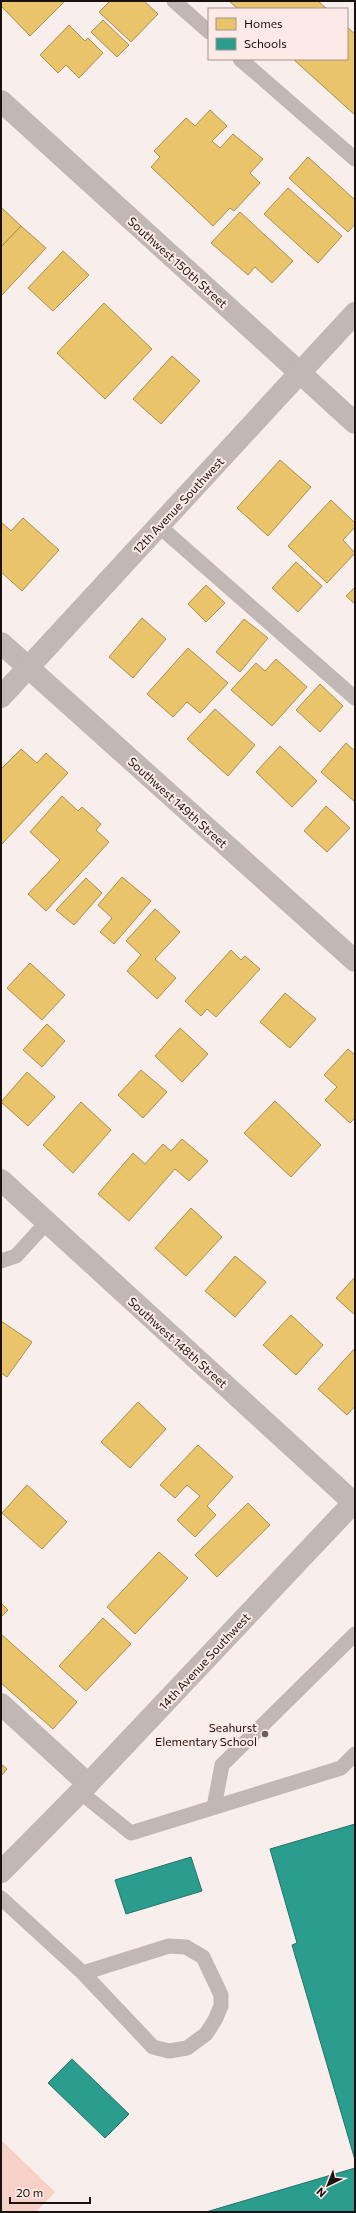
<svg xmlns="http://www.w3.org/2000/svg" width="356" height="2213" viewBox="0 0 356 2213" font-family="Commissioner,sans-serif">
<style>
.green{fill:#f7d0c7}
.homes{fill:#e9c46a;stroke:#ab8f4f}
.schools{fill:#2a9d8f;stroke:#257369}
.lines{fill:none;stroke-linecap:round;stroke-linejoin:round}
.service{stroke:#c1b7b4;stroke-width:15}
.minor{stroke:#c1b7b4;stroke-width:22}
.tertiary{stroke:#c1b7b4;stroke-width:22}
.poi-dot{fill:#675f5d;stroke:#fdeae6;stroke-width:1.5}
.labels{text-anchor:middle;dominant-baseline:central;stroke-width:4;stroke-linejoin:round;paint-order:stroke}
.street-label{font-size:12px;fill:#191210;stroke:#fdeae6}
.poi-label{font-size:12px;fill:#191210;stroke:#fdeae6;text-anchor:end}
</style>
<rect width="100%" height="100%" fill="#f8eeeb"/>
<polygon class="green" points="1,2140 55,2192 36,2212 1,2212"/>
<g class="homes">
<polygon points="1,1 65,1 30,36 1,6"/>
<polygon points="110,1 144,1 158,14 131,42 99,12"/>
<polygon points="229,1 318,1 327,9 238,9"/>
<polygon points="103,20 129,45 117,57 91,32"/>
<polygon points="69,25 85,41 88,38 103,53 79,78 66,65 58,73 40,55"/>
<polygon points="347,27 355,34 355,115 293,59 347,59"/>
<polygon points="210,110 227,126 212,141 220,148 233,134 263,159 250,173 260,183 234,211 230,208 213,226 151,167 160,157 154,151 186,118 195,126"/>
<polygon points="308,157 355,200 355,224 348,232 289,178"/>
<polygon points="288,188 342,236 318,263 264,214"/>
<polygon points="1,207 21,226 1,247"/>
<polygon points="240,212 293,261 272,283 255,267 248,275 211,243"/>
<polygon points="21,226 46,248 1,296 1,247"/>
<polygon points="63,251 89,275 53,311 28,288"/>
<polygon points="104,303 152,349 105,399 57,353"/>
<polygon points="172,356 200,381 161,424 133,399"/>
<polygon points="280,460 311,487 268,536 237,508"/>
<polygon points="331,500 355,523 355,527 343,540 355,553 327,583 288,546"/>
<polygon points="23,518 59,550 22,591 1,572 1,522 11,531"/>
<polygon points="296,562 322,586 298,612 272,588"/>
<polygon points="206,585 225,603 206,622 188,604"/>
<polygon points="355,587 355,604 346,596"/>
<polygon points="142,618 166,639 133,678 109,657"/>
<polygon points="244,619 268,638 240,672 216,652"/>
<polygon points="188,648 228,683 200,713 187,702 173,717 147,694"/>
<polygon points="276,659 307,687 272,726 231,690 256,663 265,671"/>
<polygon points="320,684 343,706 320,732 296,710"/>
<polygon points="215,709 255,745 228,776 187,739"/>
<polygon points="346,743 355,751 355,802 321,772"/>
<polygon points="280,746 317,781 292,807 256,772"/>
<polygon points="21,749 37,763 46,753 68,773 1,845 1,769"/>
<polygon points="62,796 78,811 82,807 101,824 96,830 109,842 46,911 28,894 60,860 30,832"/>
<polygon points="326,806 350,828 327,852 304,831"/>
<polygon points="122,877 151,901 114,944 100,932 112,918 98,905"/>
<polygon points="86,878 102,893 74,925 56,910"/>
<polygon points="155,909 180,932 155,959 176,978 157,999 127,971 141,955 126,941"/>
<polygon points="231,950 241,960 245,956 260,969 216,1017 207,1009 201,1016 185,1001"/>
<polygon points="30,963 65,995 42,1020 7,988"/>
<polygon points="285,993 316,1019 290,1048 260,1022"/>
<polygon points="47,1024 65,1041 42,1067 23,1050"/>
<polygon points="180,1028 208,1054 182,1082 155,1056"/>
<polygon points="348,1049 355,1055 355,1118 350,1123 325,1100 337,1087 324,1075"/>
<polygon points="141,1070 167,1092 143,1118 118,1095"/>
<polygon points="27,1072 55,1097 28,1126 1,1102"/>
<polygon points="275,1101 321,1145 291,1177 244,1133"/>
<polygon points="81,1102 111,1130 73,1173 43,1145"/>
<polygon points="182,1139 208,1161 189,1181 175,1169 129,1221 98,1194 133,1153 145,1164 163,1144 171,1151"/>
<polygon points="191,1208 222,1237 186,1276 155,1248"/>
<polygon points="235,1256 266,1282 235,1317 205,1291"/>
<polygon points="355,1277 355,1315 336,1298"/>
<polygon points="291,1315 323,1345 296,1375 263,1345"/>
<polygon points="1,1321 32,1342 7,1377 1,1373"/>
<polygon points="355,1348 355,1406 347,1415 318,1389"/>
<polygon points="138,1402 166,1429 130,1468 101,1442"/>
<polygon points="198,1445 233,1477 207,1506 216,1515 195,1537 177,1520 200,1496 187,1485 175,1498 160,1485"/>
<polygon points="27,1485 67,1522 42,1549 2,1513"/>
<polygon points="248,1503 270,1525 217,1577 195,1555"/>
<polygon points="159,1552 188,1578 135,1634 107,1607"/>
<polygon points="1,1603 8,1610 1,1617"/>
<polygon points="103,1618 131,1644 86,1691 59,1666"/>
<polygon points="1,1634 77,1702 53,1729 1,1683"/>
<polygon points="1,1764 7,1769 1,1776"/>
</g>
<g class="schools">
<polygon points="355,1824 355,2160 292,1945 297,1943 270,1849"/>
<polygon points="191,1857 202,1891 126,1914 115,1880"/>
<polygon points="72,2059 129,2114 105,2138 48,2083"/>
<polygon points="355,2168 355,2212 206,2212"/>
</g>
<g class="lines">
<g class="service">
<polyline points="174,1 209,32"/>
<polyline points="240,59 355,159"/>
<polyline points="159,526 355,698"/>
<polyline points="1,1261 16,1256 47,1222"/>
<polyline points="80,1792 131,1833 341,1768 355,1754"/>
<polyline points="214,1807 222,1765 355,1634"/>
<polyline points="1,1898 83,1973 153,2047 169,2051 187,2048 206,2034 215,2020 221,2006 221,1995 203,1957 186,1947 169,1946 83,1973"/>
</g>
<g class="minor">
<polyline points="1,101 355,423"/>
<polyline points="1,643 355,961"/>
<polyline points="1,1180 355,1504"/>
<polyline points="1,1704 88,1784"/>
<polyline points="1,1872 88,1784 355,1501"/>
</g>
<polyline class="tertiary" points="1,697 355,313"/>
</g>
<circle class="poi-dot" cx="265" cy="1734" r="4"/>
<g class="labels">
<g class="street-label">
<text transform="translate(178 262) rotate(42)">Southwest 150th Street</text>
<text transform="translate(178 505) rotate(-47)">12th Avenue Southwest</text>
<text transform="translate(178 802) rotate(42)">Southwest 149th Street</text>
<text transform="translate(178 1342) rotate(42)">Southwest 148th Street</text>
<text transform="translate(204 1661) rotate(-47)">14th Avenue Southwest</text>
</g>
<g class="poi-label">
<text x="257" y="1727">Seahurst<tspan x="257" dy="14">Elementary School</tspan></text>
</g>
</g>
<rect width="356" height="2213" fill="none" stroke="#191210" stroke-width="4"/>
<rect x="208" y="8" width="140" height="52" fill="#fdeae6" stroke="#a29490"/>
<rect x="216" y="18" width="20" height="12" fill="#e9c46a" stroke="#a29490"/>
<text x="244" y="28" font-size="12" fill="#191210">Homes</text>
<rect x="216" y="38" width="20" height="12" fill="#2a9d8f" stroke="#a29490"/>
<text x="244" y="48" font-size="12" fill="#191210">Schools</text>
<g transform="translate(328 2185) rotate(223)" stroke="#fdeae6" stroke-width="3" paint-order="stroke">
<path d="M0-3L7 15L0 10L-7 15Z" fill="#191210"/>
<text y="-6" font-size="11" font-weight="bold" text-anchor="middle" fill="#191210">N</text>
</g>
<path d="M10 2197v6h80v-6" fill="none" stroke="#191210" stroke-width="2"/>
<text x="16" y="2197" font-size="12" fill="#191210" stroke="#fdeae6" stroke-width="3" paint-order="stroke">20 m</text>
</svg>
